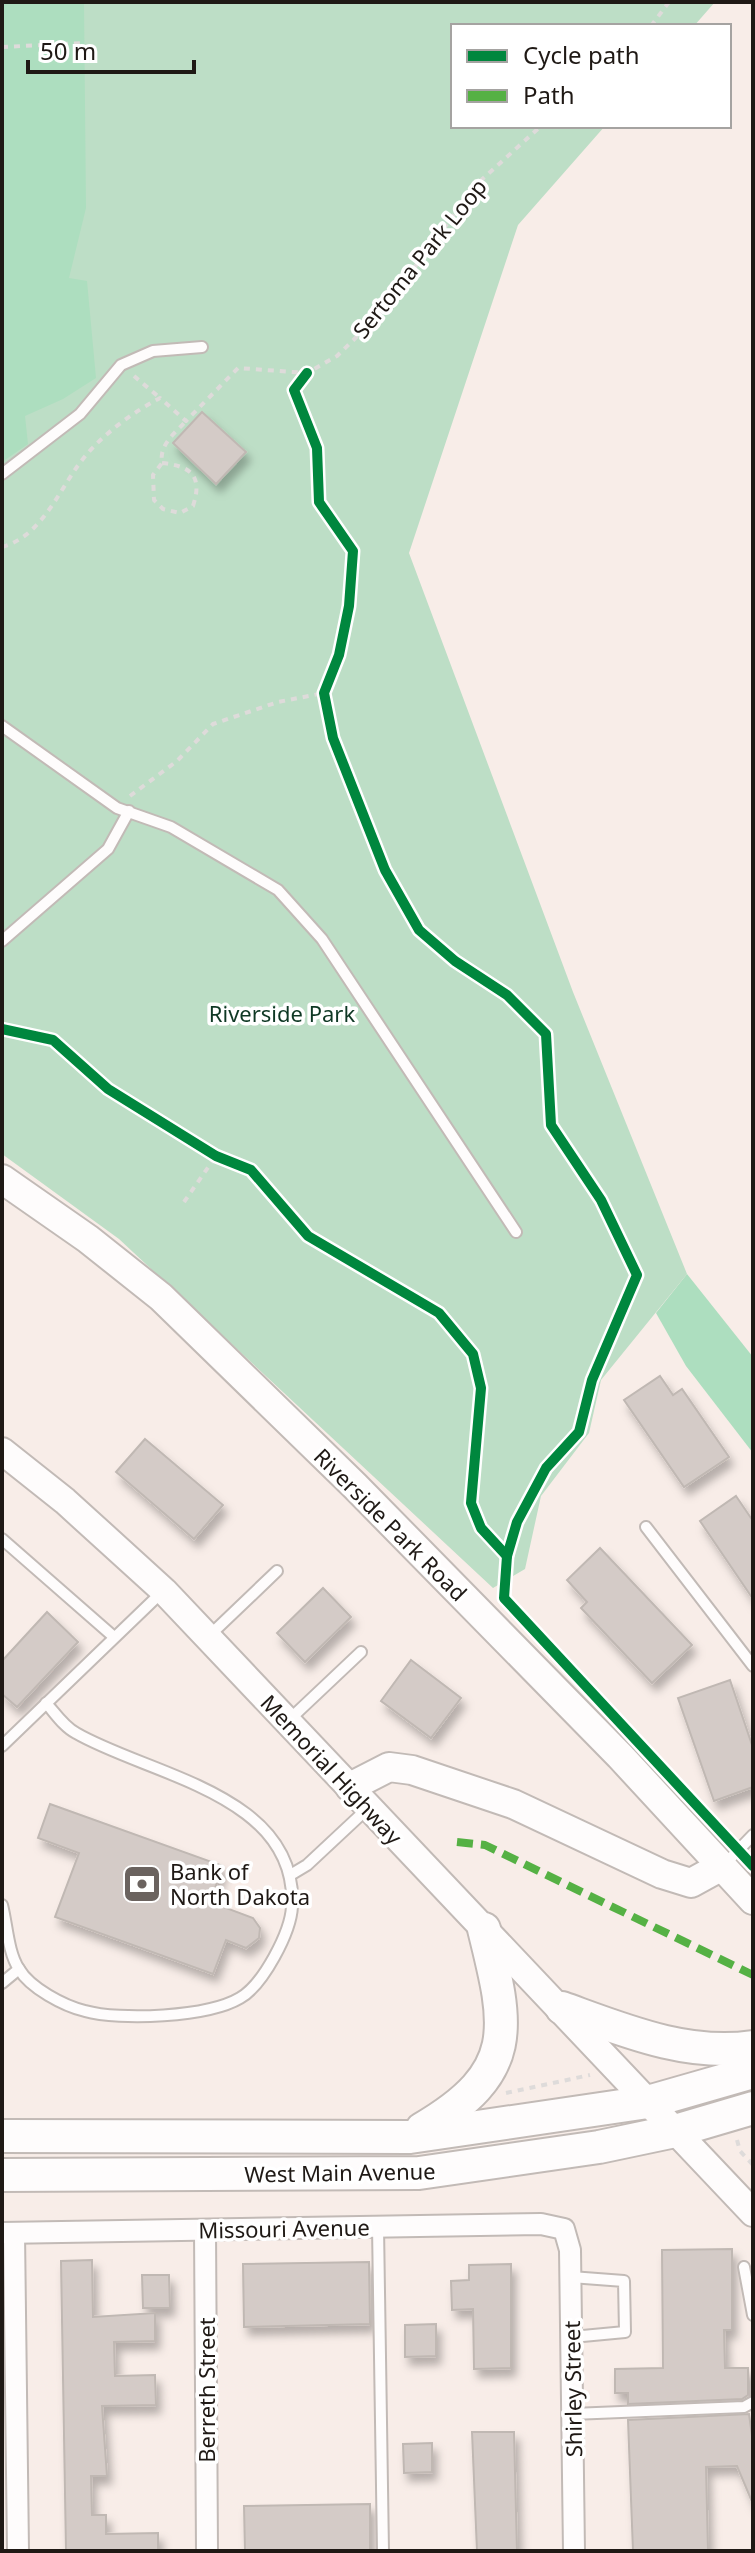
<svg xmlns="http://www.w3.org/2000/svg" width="755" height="2553" viewBox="0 0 755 2553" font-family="'Noto Sans',sans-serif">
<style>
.green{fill:#bddec6}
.forest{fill:#addebf}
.building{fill:#d4cbc7;stroke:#c0b8b3;stroke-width:2;filter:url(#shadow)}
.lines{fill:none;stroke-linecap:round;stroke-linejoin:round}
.service-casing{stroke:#c2bab6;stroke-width:14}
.minor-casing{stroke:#c2bab6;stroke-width:24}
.tertiary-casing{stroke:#c2bab6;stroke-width:30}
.secondary-casing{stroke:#c2bab6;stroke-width:32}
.primary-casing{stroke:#c2bab6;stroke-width:36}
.path{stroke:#dedbda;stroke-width:4;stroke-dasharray:6 6;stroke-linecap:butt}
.service{stroke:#fefcfc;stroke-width:10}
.minor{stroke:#fefcfc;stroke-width:20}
.tertiary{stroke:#fefcfc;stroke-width:26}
.secondary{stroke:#fefcfc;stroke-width:28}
.primary{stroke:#fefcfc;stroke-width:32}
.quiet{stroke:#55b144;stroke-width:8;stroke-dasharray:16 8;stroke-linecap:butt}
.cycleway-casing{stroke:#fff;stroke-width:15}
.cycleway{stroke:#00873e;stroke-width:10}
.labels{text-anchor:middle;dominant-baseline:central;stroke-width:7;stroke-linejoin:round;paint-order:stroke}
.street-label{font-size:22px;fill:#1f1915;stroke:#fff}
.park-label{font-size:22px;fill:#0e3824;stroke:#fff}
.poi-label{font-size:22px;fill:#1f1915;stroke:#fff;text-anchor:start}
</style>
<defs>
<filter id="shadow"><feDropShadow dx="4.5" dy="8" stdDeviation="4" flood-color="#0004"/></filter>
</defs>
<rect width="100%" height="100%" fill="#f8ede8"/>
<polygon class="green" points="2,2 715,2 694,26 453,26 453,126 605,126 518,225 409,553 573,992 687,1274 601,1380 589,1433 541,1496 525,1569 493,1588 119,1239 2,1154"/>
<g class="forest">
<polygon points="2,2 84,2 86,208 69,278 87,281 96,378 63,399 25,416 28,444 2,462"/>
<polygon points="687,1274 753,1357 753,1453 686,1366 656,1313"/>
</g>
<g class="building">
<polygon points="202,412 246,452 216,484 173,443"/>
<polygon points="660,1376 673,1395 682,1389 729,1457 684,1487 624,1400"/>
<polygon points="145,1439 223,1505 194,1539 116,1472"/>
<polygon points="736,1496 753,1521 753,1599 700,1521"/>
<polygon points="600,1548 692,1645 652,1683 581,1608 587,1602 567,1580"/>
<polygon points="323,1588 351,1617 305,1662 277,1633"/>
<polygon points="47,1612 78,1642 17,1707 2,1694 2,1661"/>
<polygon points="411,1660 461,1698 431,1738 381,1701"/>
<polygon points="730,1680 753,1748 753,1787 714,1801 678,1698"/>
<polygon points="50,1804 223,1866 210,1902 253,1918 260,1928 259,1938 246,1948 226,1940 213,1974 55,1917 79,1853 38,1838"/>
<polygon points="732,2249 732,2330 724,2330 725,2368 748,2368 748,2395 742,2399 628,2404 628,2393 615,2393 615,2369 663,2368 662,2250"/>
<polygon points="92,2260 93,2317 155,2313 155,2341 114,2342 115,2376 155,2375 156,2405 102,2406 107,2476 91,2476 92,2515 106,2515 106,2534 158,2533 158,2551 66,2551 61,2261"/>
<polygon points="369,2262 370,2324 244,2327 243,2264"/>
<polygon points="511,2264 511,2368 474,2369 473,2309 452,2310 451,2281 469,2280 469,2265"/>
<polygon points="142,2275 169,2275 170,2308 143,2308"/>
<polygon points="436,2324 436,2356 405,2357 405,2325"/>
<polygon points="749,2414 753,2443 753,2504 737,2466 706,2467 708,2551 633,2551 628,2420"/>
<polygon points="472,2432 514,2432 517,2551 477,2551"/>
<polygon points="432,2443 432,2472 404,2473 403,2444"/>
<polygon points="370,2504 370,2551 245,2551 244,2506"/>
</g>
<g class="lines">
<defs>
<g id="service">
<polyline points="2,474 80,414 121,365 153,351 202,347"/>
<polyline points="2,726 117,808 171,827 278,890 322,939 516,1232"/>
<polyline points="2,941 108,849 129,811"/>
<polyline points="646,1527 753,1666"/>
<polyline points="2,1539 114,1637"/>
<polyline points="209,1636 277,1571"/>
<polyline points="289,1720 361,1652"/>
<polyline points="2,1746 162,1592"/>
<polyline points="724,1865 753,1835"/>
<polyline points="292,1874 307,1865 367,1809"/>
<path d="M2,1905C7,1924 8,1953 19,1969C30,1988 64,2006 85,2011C120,2021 208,2017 240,1998C263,1985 291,1932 292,1906C298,1794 148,1775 76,1733C64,1727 55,1713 46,1703"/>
<polyline points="2,1983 19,1969"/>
<polyline points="378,2227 383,2551"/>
<polyline points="744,2267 753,2315"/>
<polyline points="571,2277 624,2281 625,2332 572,2337"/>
<polyline points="572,2414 744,2407 753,2402"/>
</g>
<g id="minor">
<polyline points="205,2230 207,2551"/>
<polyline points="2,2233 541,2224 564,2229 570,2250 574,2551"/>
<polyline points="14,2233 18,2551"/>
</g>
<polyline id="tertiary" points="2,1451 65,1501 164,1591 753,2213"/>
<g id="secondary">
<polyline points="2,1179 88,1239 161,1297 355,1486 620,1756 753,1900"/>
<polyline points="350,1787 389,1767 412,1770 513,1804 662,1874 691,1883 722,1866"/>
</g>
<g id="primary">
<path d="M562,2008C623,2030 687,2057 753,2047"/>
<path d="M422,2129C519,2072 509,2029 484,1929"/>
<polyline points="2,2136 410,2137 648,2102 753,2072"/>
<polyline points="2,2175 419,2173 599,2147 675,2131 753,2108"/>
</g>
</defs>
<use href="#service" class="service-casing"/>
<use href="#minor" class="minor-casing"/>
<use href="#tertiary" class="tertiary-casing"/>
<use href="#secondary" class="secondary-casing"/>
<use href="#primary" class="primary-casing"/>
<g class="path">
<polyline points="651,26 669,2"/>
<polyline points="2,47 84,43"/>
<polyline points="134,376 160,398"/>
<path d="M162,463C191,466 203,476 193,506L180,513L163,509L154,500L153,475L162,463C159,445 174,434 186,421"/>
<path d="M2,547C45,535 60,485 87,454C106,432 135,411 160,398L186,421L238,368L307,373L337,356L378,316L477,184L541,126"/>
<polyline points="130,796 177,761 213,724 278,702 324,693"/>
<polyline points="184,1202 216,1156"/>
<polyline points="506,2093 590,2075"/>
<polyline points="737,2140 740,2151 753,2165"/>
</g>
<use href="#service" class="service"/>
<use href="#minor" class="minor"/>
<use href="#tertiary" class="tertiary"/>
<use href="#secondary" class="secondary"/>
<use href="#primary" class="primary"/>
<polyline class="quiet" points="457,1842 485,1845 753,1975"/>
<defs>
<g id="cycleway">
<polyline points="307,373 294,390 317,448 319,502 353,551 349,606 339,655 324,693 333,738 385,870 419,930 455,961 507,995 546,1034 551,1125 601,1200 637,1275 592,1380 579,1432 546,1468 517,1522 507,1556 504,1598 753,1866"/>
<polyline points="2,1029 53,1040 108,1089 216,1156 251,1170 308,1236 439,1313 473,1354 481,1388 471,1503 481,1528 507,1556"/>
</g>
</defs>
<use href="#cycleway" class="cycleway-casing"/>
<use href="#cycleway" class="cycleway"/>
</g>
<defs>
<symbol id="bank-square" viewBox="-11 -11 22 22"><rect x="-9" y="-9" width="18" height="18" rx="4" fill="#6b635f" stroke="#fff"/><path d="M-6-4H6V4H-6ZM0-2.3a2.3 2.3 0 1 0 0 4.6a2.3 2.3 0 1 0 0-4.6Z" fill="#fff"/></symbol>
</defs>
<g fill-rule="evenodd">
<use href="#bank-square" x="120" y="1862" width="44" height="44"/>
</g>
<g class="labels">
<g class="street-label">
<text transform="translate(419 258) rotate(-51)">Sertoma Park Loop</text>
<text transform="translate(391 1524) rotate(45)">Riverside Park Road</text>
<text transform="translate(332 1769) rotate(47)">Memorial Highway</text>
<text transform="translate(340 2172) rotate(-1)">West Main Avenue</text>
<text transform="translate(284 2228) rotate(-1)">Missouri Avenue</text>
<text transform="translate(572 2389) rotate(-91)">Shirley Street</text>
<text transform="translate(206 2390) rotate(-90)">Berreth Street</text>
</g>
<g class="park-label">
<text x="282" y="1013">Riverside Park</text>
</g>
<g class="poi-label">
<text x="170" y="1871">Bank of<tspan x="170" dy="25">North Dakota</tspan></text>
</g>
</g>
<rect width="755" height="2553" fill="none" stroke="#1f1915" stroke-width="8"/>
<rect x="451" y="24" width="280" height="104" fill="#ffffff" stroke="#a5a3a1" stroke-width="2"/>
<rect x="467" y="50" width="40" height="12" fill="#00873e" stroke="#a5a3a1" stroke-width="2"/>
<text x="523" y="64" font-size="24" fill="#1f1915">Cycle path</text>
<rect x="467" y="90" width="40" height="12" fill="#55b144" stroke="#a5a3a1" stroke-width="2"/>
<text x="523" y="104" font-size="24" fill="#1f1915">Path</text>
<path d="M28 60v12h166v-12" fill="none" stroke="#1f1915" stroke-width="4"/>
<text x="40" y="60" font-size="24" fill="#1f1915" stroke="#ffffff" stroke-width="6" paint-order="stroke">50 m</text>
</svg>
